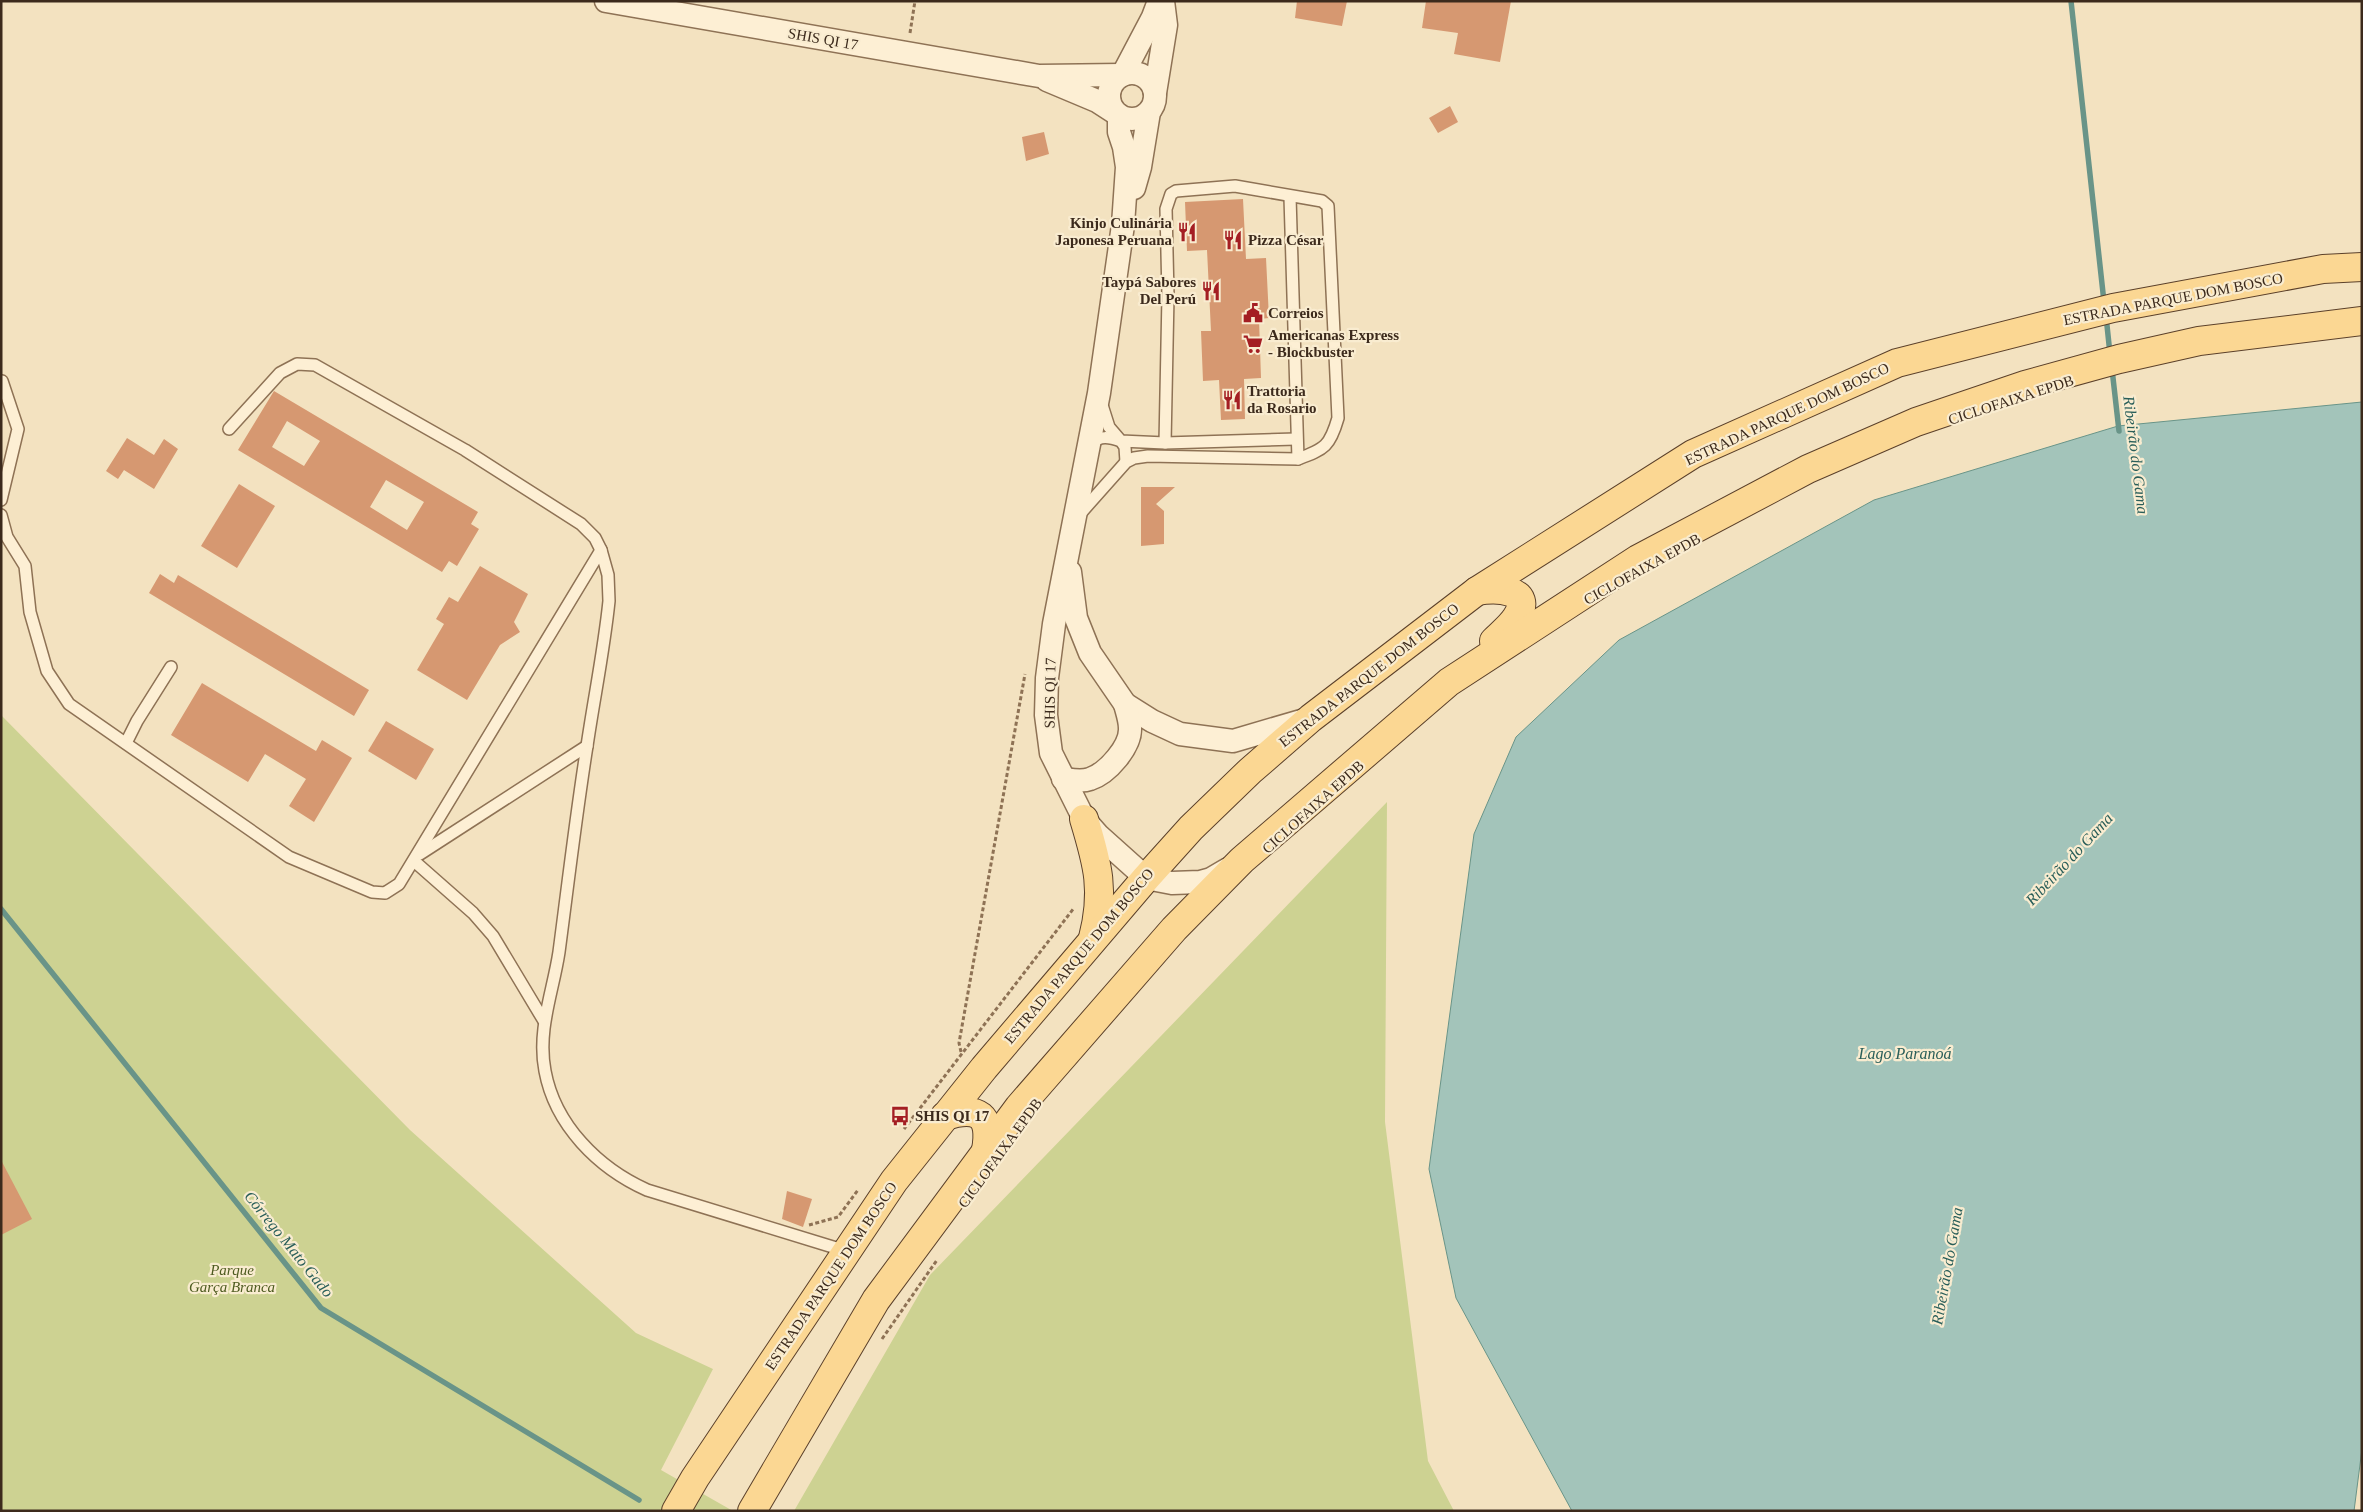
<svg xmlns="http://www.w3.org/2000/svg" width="2363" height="1512" viewBox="0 0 2363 1512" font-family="Georgia,serif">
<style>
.green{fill:#cdd292}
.water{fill:#a3c4ba;stroke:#699488}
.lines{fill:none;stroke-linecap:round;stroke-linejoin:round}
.stream{stroke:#699488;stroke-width:5.5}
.building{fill:#d69871;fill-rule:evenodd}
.lane-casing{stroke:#8e7255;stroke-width:14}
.street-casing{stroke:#8e7255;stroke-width:25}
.primary-casing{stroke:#5b402a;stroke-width:30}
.path{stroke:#8e7255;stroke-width:3;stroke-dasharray:4 2.5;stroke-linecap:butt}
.lane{stroke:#fdefd4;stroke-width:11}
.street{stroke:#fdefd4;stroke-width:22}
.primary{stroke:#fbd793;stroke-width:28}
.labels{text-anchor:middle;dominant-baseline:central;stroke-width:4.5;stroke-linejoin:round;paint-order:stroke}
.street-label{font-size:15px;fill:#3c2a1c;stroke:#f9ecd0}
.poi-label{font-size:15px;font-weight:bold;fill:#3c2a1c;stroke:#f9ecd0;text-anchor:start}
.park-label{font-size:15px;font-style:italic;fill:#4e5b20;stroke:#f9ecd0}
.water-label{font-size:16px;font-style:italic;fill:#295e59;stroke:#f9ecd0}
</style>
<rect width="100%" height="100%" fill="#f3e2c0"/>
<g class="green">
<polygon points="1,715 410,1130 636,1333 713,1369 661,1470 733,1511 1,1511"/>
<polygon points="1387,802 1385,1122 1428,1461 1454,1511 794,1511 930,1275"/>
</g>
<polygon class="water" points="2362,402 2362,1449 2354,1511 1572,1511 1456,1298 1429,1169 1474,834 1516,737 1619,640 1874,500 2118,426"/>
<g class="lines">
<g class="stream">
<polyline points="2071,1 2104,302"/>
<polyline points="2106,316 2110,354"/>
<polyline points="2112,369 2119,431"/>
<polyline points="1,909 321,1308 639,1500"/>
</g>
</g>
<g class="building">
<polygon points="1297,1 1347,1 1342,26 1295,18"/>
<polygon points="1426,1 1511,1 1500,62 1454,54 1458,33 1422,28"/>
<polygon points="1450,106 1458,122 1438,133 1429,118"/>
<polygon points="1044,132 1049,154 1026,161 1022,137"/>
<polygon points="1243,199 1246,259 1266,258 1269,318 1259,319 1261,378 1244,379 1245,419 1221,420 1219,380 1203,381 1201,331 1211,331 1207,250 1187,251 1185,202"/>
<path d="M274,391L478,512L471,524L479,529L457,566L449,561L442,572L238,450ZM287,421L320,441L304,466L272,447ZM386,480L424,502L407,530L370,507Z"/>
<polygon points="127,438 154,455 164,439 178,449 154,489 124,470 118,479 106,471"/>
<polygon points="239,484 275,506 237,568 201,546"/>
<polygon points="1141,487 1175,487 1156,504 1164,511 1164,544 1141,546"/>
<polygon points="480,566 528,594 514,622 520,632 500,645 467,700 417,670 444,624 436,619 449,597 458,602"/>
<polygon points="160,574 174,583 178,575 369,690 354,716 149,593"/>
<polygon points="202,683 316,751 322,740 352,758 314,822 289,806 306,779 265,754 248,782 171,735"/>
<polygon points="386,721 434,749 416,780 368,751"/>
<polygon points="1,1160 32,1219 1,1235"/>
<polygon points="787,1191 812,1199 803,1227 782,1219"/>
</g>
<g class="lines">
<defs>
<g id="lane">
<polyline points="1290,197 1298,459"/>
<path d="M229,429L280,373L297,364L315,365L465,450L581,524L595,538L601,550L608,575L609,601C604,650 594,698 587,746C576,815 568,884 559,952C553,992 537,1030 545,1071C555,1125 598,1168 647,1190L846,1251"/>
<polyline points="1165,443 1296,439"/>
<path d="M1091,444C1100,435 1109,437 1121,441L1125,447L1126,462"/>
<polyline points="1,500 18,429 2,381"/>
<polyline points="1,515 7,537 25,566 30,612 47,671 69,704 289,857 372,892 385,893 399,884 601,550"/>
<path d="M1079,515L1126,462L1134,458L1148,456L1298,459C1325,449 1330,446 1338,418L1328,206L1322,201L1235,186L1176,191L1171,194L1166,209L1168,296L1165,443L1121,441L1109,427L1102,405"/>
<polyline points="126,743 137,721 171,667"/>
<polyline points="420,854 587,746"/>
<polyline points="414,861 473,913 493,936 544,1021"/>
</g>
<g id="street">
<polyline points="606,1 1039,76 1122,75"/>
<circle cx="1132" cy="96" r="23"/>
<polyline points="1123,74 1153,17 1159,1"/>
<polyline points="1047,80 1097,101 1114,112"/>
<polyline points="1155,93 1166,25 1163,1"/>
<polyline points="1119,116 1119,132 1124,147 1127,167 1123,225 1099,393 1054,624 1047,678 1046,715 1051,753 1084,819 1098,835 1146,878 1172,883 1200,882 1211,879 1228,869"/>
<polyline points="1134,188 1140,167 1149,112"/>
<polyline points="1070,572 1076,618 1090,653 1125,704 1152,721 1180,734 1233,741 1308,719"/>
<path d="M1063,779C1072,780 1082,782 1090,779C1108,773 1131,746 1130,728C1130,720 1127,712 1125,704"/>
</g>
<g id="primary">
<path d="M1477,591C1495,588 1536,588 1516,618C1511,626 1501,634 1494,641"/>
<path d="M1084,819C1098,865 1105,891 1093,938"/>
<path d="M945,1116C979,1105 992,1116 986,1150"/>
<polyline points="676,1511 695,1478 894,1181 984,1068 1146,878 1191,828 1250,771 1311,718 1477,591 1693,454 1897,363 2113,308 2323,269 2362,267"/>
<polyline points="752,1511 876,1300 1019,1107 1174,929 1242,860 1449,682 1638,559 1808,469 1916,422 2025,385 2119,359 2199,341 2362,321"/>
</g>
</defs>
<use href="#lane" class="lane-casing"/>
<use href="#street" class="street-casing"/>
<use href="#primary" class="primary-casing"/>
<g class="path">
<polyline points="910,33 915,1"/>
<polyline points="961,1052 959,1043 1025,674"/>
<polyline points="904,1129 1074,908"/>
<polyline points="809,1225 838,1217 858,1190"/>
<polyline points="882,1339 937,1260"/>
</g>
<use href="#lane" class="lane"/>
<use href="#street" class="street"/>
<use href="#primary" class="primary"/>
</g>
<defs>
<symbol id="restaurant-bare" viewBox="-9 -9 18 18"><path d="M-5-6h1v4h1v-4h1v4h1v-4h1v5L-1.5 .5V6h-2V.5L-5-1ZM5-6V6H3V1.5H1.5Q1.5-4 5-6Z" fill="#a41e23" stroke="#f9ecd0" stroke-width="2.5" paint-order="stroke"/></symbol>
<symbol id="civic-bare" viewBox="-9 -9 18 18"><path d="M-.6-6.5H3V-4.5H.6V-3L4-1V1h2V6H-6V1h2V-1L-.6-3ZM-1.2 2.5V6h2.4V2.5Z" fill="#a41e23" stroke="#f9ecd0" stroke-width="2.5" paint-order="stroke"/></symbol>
<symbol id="supermarket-bare" viewBox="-9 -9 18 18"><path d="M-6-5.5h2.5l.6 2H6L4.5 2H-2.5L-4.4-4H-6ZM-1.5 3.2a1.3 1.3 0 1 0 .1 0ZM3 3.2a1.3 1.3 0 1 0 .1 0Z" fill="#a41e23" stroke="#f9ecd0" stroke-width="2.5" paint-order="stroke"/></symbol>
<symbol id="bus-bare" viewBox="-9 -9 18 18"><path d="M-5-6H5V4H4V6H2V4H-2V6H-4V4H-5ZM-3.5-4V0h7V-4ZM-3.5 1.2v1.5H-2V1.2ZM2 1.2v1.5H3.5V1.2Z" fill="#a41e23" stroke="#f9ecd0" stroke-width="2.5" paint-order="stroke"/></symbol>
</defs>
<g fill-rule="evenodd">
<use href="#restaurant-bare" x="1173" y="218" width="28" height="28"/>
<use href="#restaurant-bare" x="1219" y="226" width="28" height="28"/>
<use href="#restaurant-bare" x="1197" y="277" width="28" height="28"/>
<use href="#civic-bare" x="1239" y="299" width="28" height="28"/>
<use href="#supermarket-bare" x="1239" y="330" width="28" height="28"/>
<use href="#restaurant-bare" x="1218" y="386" width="28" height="28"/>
<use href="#bus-bare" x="886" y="1102" width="28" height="28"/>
</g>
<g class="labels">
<g class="street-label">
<text transform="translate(823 39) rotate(10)">SHIS QI 17</text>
<text transform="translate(2173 299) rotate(-11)">ESTRADA PARQUE DOM BOSCO</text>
<text transform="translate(2011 400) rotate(-18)">CICLOFAIXA EPDB</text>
<text transform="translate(1787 414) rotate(-25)">ESTRADA PARQUE DOM BOSCO</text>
<text transform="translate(1642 569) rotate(-29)">CICLOFAIXA EPDB</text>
<text transform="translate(1369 675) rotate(-38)">ESTRADA PARQUE DOM BOSCO</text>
<text transform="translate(1050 693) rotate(-89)">SHIS QI 17</text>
<text transform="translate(1313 807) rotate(-42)">CICLOFAIXA EPDB</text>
<text transform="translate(1079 956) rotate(-50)">ESTRADA PARQUE DOM BOSCO</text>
<text transform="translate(1000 1153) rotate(-54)">CICLOFAIXA EPDB</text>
<text transform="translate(831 1276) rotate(-56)">ESTRADA PARQUE DOM BOSCO</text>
</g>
<g class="poi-label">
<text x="1172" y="223" text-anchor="end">Kinjo Culinária<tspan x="1172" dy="17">Japonesa Peruana</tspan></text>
<text x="1248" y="240">Pizza César</text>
<text x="1196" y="282" text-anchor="end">Taypá Sabores<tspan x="1196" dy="17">Del Perú</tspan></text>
<text x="1268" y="313">Correios</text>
<text x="1268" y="335">Americanas Express<tspan x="1268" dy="17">- Blockbuster</tspan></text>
<text x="1247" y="391">Trattoria<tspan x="1247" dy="17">da Rosario</tspan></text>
<text x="915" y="1116">SHIS QI 17</text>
</g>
<g class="park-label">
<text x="232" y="1270">Parque<tspan x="232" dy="17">Garça Branca</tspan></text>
</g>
<g class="water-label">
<text transform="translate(2136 455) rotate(83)">Ribeirão do Gama</text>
<text transform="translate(2069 859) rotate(-47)">Ribeirão do Gama</text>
<text x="1905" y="1053">Lago Paranoá</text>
<text transform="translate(289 1244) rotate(51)">Córrego Mato Gado</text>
<text transform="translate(1947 1266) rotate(-80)">Ribeirão do Gama</text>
</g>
</g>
<rect width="2363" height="1512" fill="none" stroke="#3c2a1c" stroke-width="5"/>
</svg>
